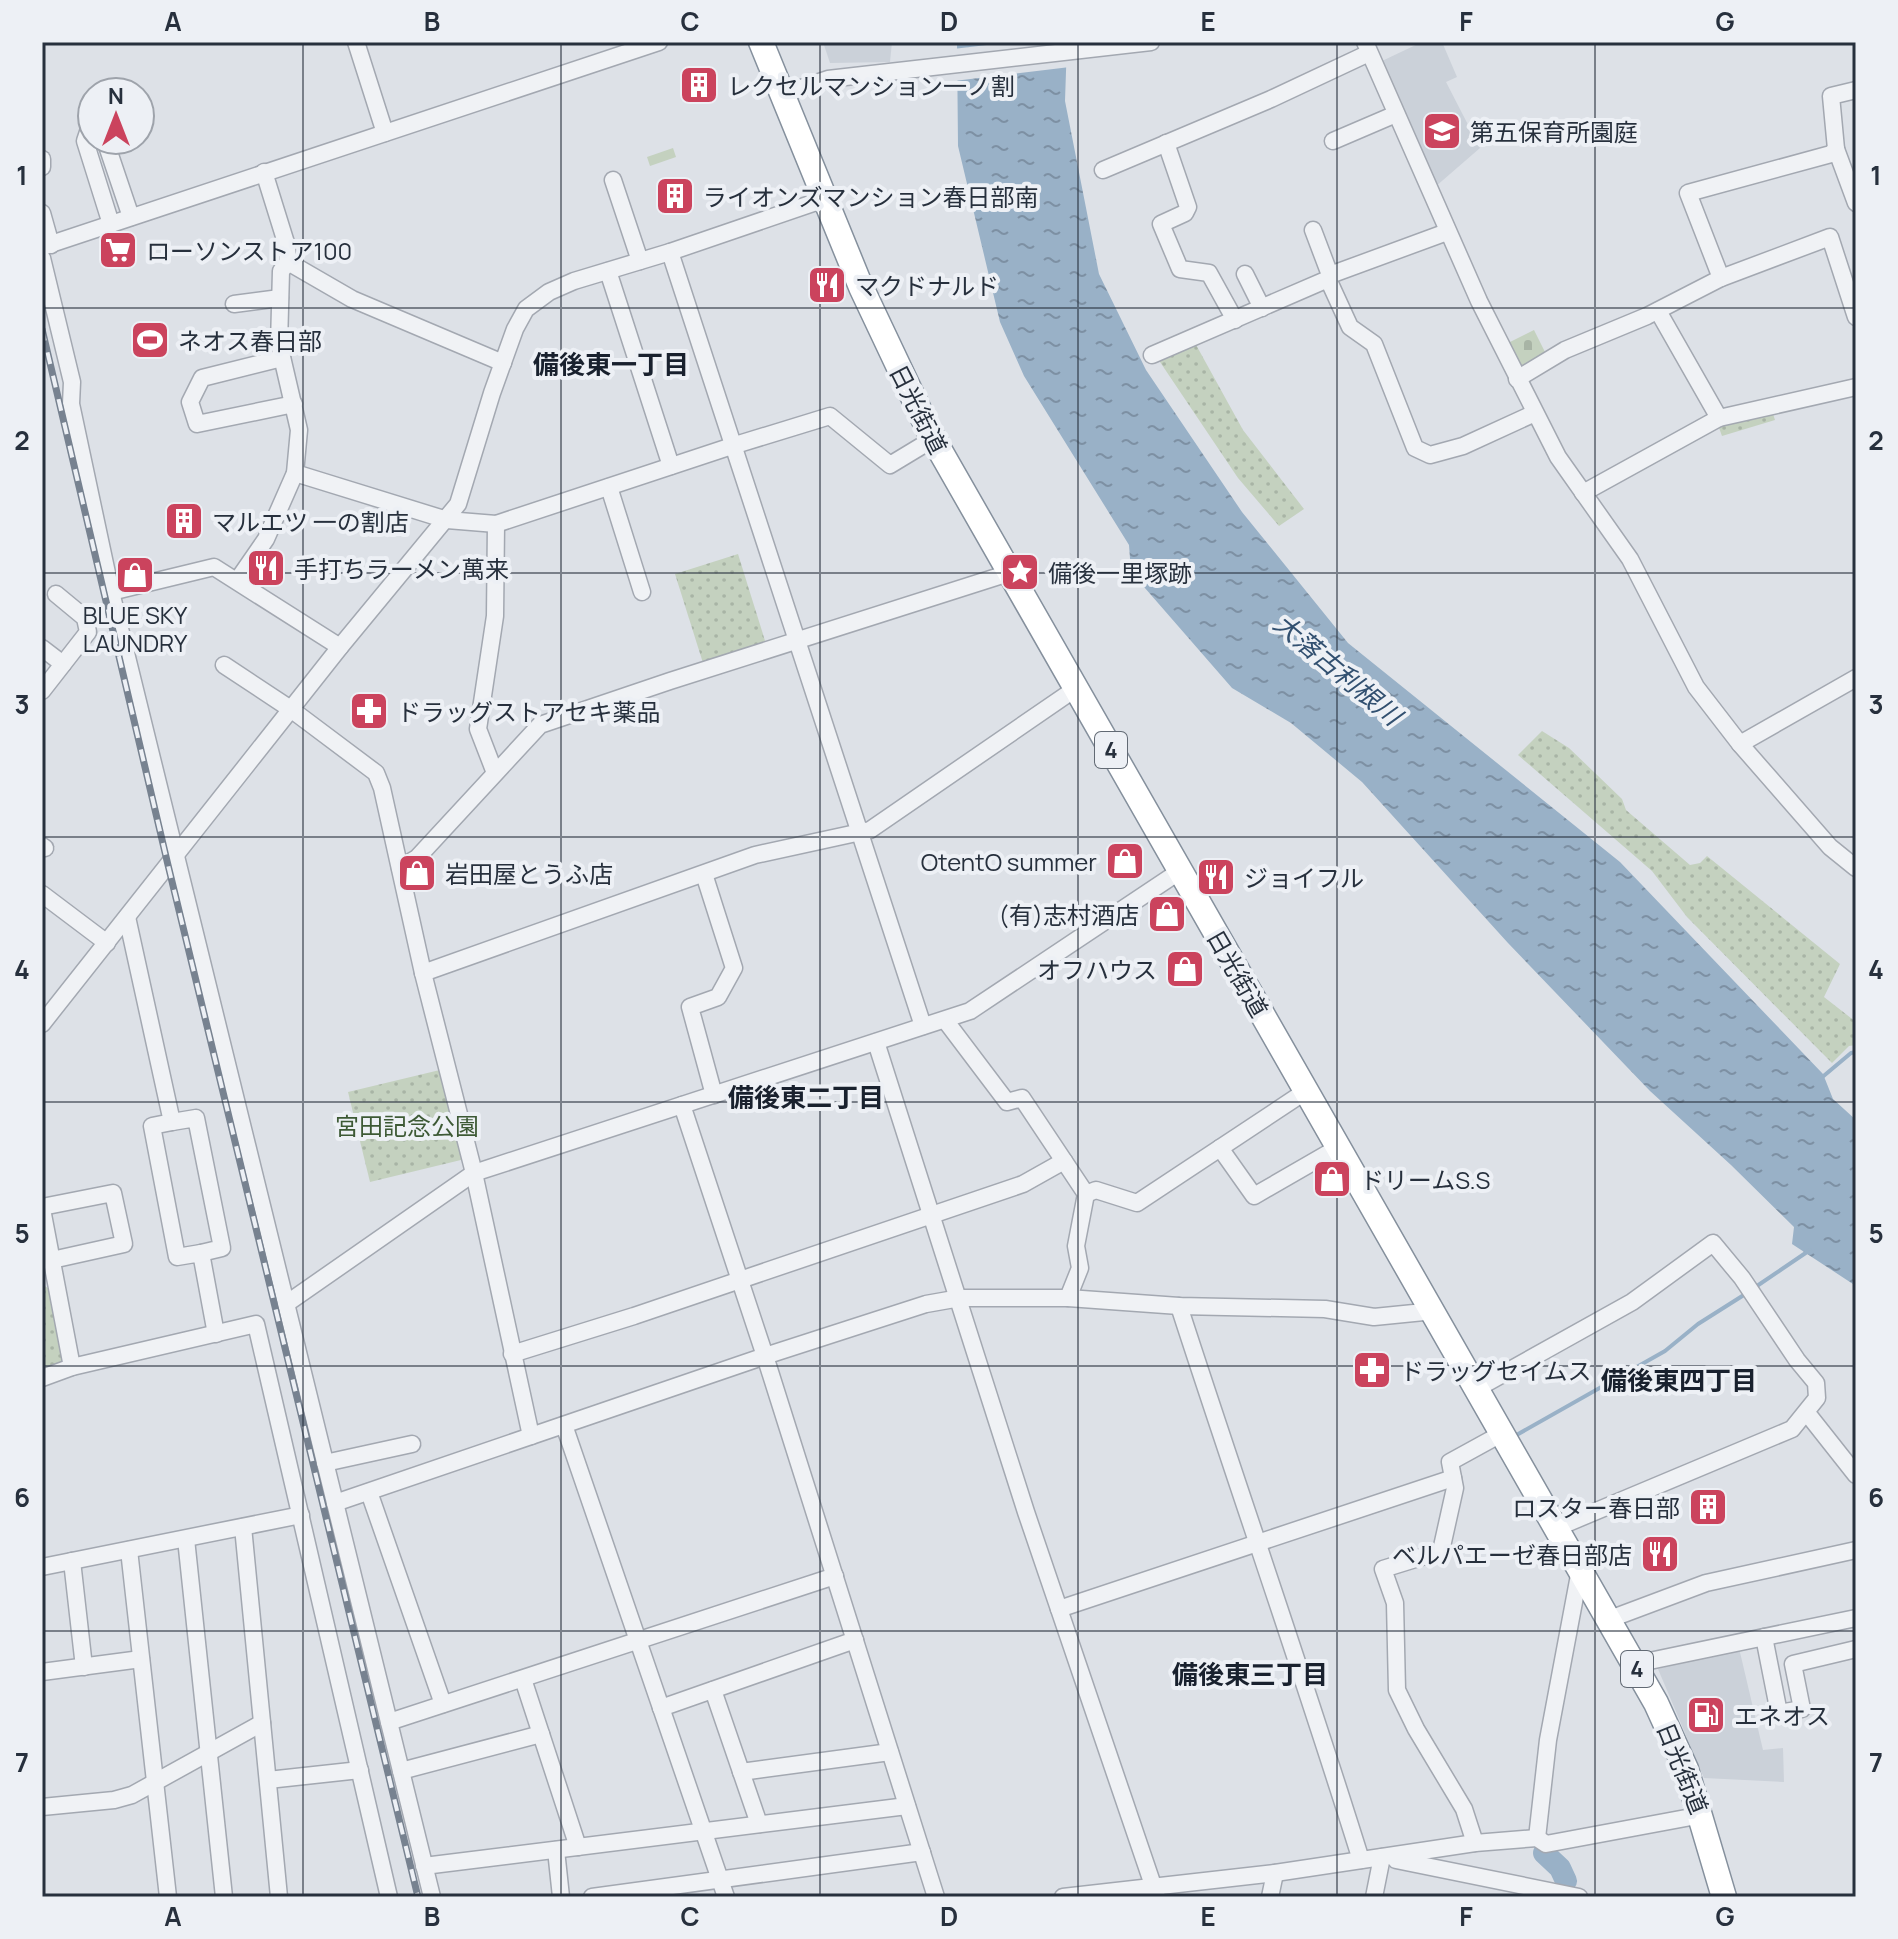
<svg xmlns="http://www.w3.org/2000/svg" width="1898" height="1939" viewBox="0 0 1898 1939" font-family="Manrope,'Noto Sans JP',sans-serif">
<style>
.built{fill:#cbd1d9}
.grass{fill:#c4d1bf}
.cemetery{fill:url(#cemetery-stones)}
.park{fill:url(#park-dots)}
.water{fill:url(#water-ripples)}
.pier{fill:#dde1e7}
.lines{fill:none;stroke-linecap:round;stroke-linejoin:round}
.stream{stroke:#99b1c7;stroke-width:4}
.river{stroke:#99b1c7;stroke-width:22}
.minor-casing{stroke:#a3a8b1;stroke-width:19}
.highway-casing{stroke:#85909d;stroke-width:27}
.minor{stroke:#f0f2f5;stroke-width:16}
.highway{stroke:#fff;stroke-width:24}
.rail-casing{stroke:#778290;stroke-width:7}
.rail{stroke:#edf0f5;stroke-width:4;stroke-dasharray:12;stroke-linecap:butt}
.grid{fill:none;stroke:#27303d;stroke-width:2;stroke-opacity:0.55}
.labels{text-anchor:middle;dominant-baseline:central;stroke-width:8;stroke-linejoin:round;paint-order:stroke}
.shield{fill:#edf0f5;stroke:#626a74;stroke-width:2}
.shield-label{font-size:22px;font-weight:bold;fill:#27303d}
.poi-label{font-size:24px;fill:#27303d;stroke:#edf0f5;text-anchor:start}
.street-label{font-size:24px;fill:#27303d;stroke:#edf0f5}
.park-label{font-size:24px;fill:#3d5935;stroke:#edf0f5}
.neighbourhood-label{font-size:26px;font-weight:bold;fill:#19212e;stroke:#edf0f5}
.water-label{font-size:26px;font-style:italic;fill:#325070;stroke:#edf0f5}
.neatline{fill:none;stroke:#27303d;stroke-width:3}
.grid-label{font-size:26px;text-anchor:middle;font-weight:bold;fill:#27303d}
</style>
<defs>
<pattern id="cemetery-stones" width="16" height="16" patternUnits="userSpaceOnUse" patternTransform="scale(2)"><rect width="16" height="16" fill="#c4d1bf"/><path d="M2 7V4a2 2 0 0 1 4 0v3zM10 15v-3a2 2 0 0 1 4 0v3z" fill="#a8b4a5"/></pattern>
<pattern id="park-dots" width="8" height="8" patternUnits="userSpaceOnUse" patternTransform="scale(2)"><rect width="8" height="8" fill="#c4d1bf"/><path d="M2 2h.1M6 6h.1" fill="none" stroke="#a8b4a5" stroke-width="1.8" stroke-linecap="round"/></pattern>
<pattern id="water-ripples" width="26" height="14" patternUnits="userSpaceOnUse" patternTransform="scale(2)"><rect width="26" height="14" fill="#99b1c7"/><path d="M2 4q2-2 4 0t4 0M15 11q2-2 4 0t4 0" fill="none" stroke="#7d90a3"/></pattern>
</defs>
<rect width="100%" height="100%" fill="#dde1e7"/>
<g class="built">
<polygon points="823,42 892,42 890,62 830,63"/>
<polygon points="1422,42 1442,42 1457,77 1446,82 1480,148 1435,187 1382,61"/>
<polygon points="1739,1648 1763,1750 1783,1748 1784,1782 1704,1778 1658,1669"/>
</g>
<polygon class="grass" points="673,148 676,157 650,166 647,157"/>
<polygon class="cemetery" points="1534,330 1547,356 1523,369 1506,344"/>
<g class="park">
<polygon points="1195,343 1243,430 1304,509 1279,526 1238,478 1158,359"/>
<polygon points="1772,411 1775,420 1722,436 1718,425"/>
<polygon points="738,554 766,644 703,663 675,574"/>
<polygon points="1542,731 1569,748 1622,799 1626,810 1690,865 1700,863 1707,856 1840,964 1824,997 1856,1022 1856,1045 1849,1046 1832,1063 1687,917 1652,871 1518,755"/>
<polygon points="444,1069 465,1159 370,1182 348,1092"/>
<polygon points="42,1284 52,1291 66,1362 42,1367"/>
</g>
<polygon class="water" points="957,42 1067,42 1065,101 1099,274 1146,370 1242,512 1348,643 1620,862 1823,1074 1833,1099 1856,1120 1856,1286 1792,1244 1794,1227 1731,1165 1650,1091 1508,943 1362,782 1291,723 1232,688 1131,572 1129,545 1024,376 1000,322 958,146"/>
<polygon class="pier" points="1012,42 1071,42 1070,67 954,81 953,49"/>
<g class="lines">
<g class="stream">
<polyline points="1820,1079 1851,1053 1856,1052"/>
<polyline points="1754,1288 1810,1250"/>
<polyline points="1513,1437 1665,1351 1698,1324 1747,1293"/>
</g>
<polyline class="river" points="1544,1853 1560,1868 1566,1881"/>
<defs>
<g id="minor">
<polyline points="356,42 385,133"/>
<polyline points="1365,42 1479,301 1558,457 1630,559 1696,687 1740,744 1830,847 1856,868"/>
<polyline points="783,94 828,79 1151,42"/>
<polyline points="92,131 88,132 85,141 111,224"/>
<polyline points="105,140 131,217"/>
<polyline points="1333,141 1396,114"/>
<polyline points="1166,143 1188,207 1185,213 1161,224 1180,269 1209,273 1235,320"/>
<polyline points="1836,149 1856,203"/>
<polyline points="42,159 42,167"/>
<polyline points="1103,170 1271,99 1369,53"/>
<polyline points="613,180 640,261"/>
<polyline points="42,213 51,245"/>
<polyline points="1313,230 1330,275"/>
<polyline points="42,247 659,42"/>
<polyline points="670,252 923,1026"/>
<polyline points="42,258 72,382 71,404 111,592 432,1897"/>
<polyline points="288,262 352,299 503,363"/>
<polyline points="608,271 671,466"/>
<polyline points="1245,274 1262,308"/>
<polyline points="1721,278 1688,193 1831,154 1836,149 1831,96 1856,90"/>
<polyline points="1328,279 1350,327 1374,344 1415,448 1430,455 1463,446 1535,413"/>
<polyline points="234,304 280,298"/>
<polyline points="1658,311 1719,418"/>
<polyline points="1152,355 1328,279 1330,275 1447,232"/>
<polyline points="282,358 202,378 190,402 197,424 294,404"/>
<polyline points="1517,379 1565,350 1647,316 1721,278 1830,237 1856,317"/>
<polyline points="295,473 447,520 496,524 732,446 830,416 890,465 933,439"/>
<polyline points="609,487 642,592"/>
<polyline points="1583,493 1719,418 1856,387"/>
<polyline points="237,581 266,539 295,473 299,430 279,344 281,271 288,262 287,246 264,172"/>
<polyline points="111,592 214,567 340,647"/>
<polyline points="42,648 63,664"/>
<polyline points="224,665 292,710 376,773 382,788 423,973 474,1173 531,1436"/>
<polyline points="42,691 88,632 85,618 56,594"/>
<polyline points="1740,744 1856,678"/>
<polyline points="495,773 478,729 495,616 496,524"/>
<polyline points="42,846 45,848"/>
<polyline points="400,868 417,858 540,725 670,681 1009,573"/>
<polyline points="704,874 734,968 718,997 690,1007 714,1095"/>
<polyline points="42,894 107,943"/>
<polyline points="127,917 172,1122 152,1126 177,1257 201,1253 216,1334"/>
<polyline points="423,973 755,855 870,830 1075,689"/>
<polyline points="945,1020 1007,1102 1022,1098 1086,1194 1076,1246 1080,1268 1068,1298"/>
<polyline points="42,1024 340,647 458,504 492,393 515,329 526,309 549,292 574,281 670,252 825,199"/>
<polyline points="876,1042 1026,1512 1157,1897"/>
<polyline points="682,1105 765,1356 936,1897"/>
<polyline points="172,1122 196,1118 222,1248 201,1253"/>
<polyline points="1220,1148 1254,1196 1339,1147"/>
<polyline points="1086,1194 1096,1190 1137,1203 1306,1091"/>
<polyline points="42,1207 113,1193 124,1244 52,1260"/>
<polyline points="42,1209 72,1367"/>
<polyline points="286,1304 474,1173 970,1011 1180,871"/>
<path d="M1179,1306C1239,1491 1303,1674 1361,1860"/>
<polyline points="512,1354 634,1316 1023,1184 1064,1161"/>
<polyline points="42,1378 72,1367 256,1324 389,1897"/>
<polyline points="1476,1389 1632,1302 1713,1243 1742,1278 1797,1360 1816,1383 1817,1398 1792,1429 1556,1528"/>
<polyline points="1807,1413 1856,1475"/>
<polyline points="564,1425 726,1897"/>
<polyline points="325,1463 412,1444"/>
<polyline points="369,1492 443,1704"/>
<polyline points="335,1503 765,1356 926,1304 960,1298 1068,1298 1179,1306 1325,1309 1374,1317 1434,1311"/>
<polyline points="243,1527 279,1897"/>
<polyline points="186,1539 224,1897"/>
<polyline points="129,1550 168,1897"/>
<polyline points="72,1561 84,1667"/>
<polyline points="42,1567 301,1515"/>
<polyline points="1059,1609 1453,1478"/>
<polyline points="1610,1619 1706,1583 1856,1550"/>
<polyline points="1764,1637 1779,1713 1802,1709 1793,1664 1856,1649"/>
<polyline points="1635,1664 1856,1618"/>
<polyline points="42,1672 141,1659"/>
<polyline points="523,1679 578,1847"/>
<polyline points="713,1690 759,1824"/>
<polyline points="661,1708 855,1640"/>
<polyline points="389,1722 835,1576"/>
<polyline points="401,1771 541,1734"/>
<polyline points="741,1772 890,1752"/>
<polyline points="268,1780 360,1770"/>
<polyline points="42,1807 114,1800 132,1795 262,1723"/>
<polyline points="1537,1838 1548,1740 1580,1570"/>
<polyline points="1475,1843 1464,1809 1416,1729 1397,1690 1395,1603 1383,1569 1441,1551 1455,1488 1450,1462 1501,1434"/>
<polyline points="556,1850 561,1897"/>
<polyline points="1396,1860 1579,1897"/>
<polyline points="424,1866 907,1806"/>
<polyline points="592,1897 922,1852"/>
<polyline points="1063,1897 1275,1873 1475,1843 1537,1838 1546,1844 1702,1815"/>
<polyline points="1270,1897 1275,1873"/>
<polyline points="1374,1897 1382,1857"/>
</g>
<polyline id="highway" points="761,42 861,287 930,433 1656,1703 1686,1769 1724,1897"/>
</defs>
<use href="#minor" class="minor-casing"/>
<use href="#highway" class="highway-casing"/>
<use href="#minor" class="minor"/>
<use href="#highway" class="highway"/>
<defs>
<polyline id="rail" points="42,329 168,865 418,1897"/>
</defs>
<use href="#rail" class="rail-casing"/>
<use href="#rail" class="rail"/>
</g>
<path class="grid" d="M303,42V1897M561,42V1897M820,42V1897M1078,42V1897M1337,42V1897M1595,42V1897M42,308H1856M42,573H1856M42,837H1856M42,1102H1856M42,1366H1856M42,1631H1856"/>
<defs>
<symbol id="building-square" viewBox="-11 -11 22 22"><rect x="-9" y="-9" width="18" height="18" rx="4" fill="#cb435d" stroke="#edf0f5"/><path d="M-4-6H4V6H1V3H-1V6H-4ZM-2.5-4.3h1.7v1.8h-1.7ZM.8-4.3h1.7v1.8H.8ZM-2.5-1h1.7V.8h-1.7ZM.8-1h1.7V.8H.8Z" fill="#fff"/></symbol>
<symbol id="school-square" viewBox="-11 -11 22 22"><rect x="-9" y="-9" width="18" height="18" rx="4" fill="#cb435d" stroke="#edf0f5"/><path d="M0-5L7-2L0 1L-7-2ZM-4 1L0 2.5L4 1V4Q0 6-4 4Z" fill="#fff"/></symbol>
<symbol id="supermarket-square" viewBox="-11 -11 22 22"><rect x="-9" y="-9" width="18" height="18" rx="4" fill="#cb435d" stroke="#edf0f5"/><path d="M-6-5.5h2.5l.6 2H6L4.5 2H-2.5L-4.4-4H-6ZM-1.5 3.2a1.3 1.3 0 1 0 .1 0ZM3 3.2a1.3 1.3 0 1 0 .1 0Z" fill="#fff"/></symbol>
<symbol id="restaurant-square" viewBox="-11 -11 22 22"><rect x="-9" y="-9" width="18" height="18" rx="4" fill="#cb435d" stroke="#edf0f5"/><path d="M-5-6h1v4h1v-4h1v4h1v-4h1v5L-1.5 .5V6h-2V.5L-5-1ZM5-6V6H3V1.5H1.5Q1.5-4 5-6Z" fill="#fff"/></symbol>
<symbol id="stadium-square" viewBox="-11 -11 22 22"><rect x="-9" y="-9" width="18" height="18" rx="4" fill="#cb435d" stroke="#edf0f5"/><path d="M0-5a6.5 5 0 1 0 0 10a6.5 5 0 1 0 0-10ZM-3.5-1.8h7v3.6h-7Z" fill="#fff"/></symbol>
<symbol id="sight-square" viewBox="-11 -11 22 22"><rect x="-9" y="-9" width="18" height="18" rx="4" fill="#cb435d" stroke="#edf0f5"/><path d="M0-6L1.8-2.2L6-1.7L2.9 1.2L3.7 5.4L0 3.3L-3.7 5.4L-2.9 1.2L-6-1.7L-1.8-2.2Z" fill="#fff"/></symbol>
<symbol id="shop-square" viewBox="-11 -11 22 22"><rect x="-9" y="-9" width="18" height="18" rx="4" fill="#cb435d" stroke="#edf0f5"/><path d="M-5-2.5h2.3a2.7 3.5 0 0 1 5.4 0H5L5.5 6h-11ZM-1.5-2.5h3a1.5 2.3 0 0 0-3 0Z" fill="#fff"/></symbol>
<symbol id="pharmacy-square" viewBox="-11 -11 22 22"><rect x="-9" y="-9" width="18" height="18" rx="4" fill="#cb435d" stroke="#edf0f5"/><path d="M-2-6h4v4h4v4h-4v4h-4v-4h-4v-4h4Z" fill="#fff"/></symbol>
<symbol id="fuel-square" viewBox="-11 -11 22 22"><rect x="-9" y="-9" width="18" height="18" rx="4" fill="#cb435d" stroke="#edf0f5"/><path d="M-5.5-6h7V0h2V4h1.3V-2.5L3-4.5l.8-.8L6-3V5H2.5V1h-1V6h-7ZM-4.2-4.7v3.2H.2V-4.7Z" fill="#fff"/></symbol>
</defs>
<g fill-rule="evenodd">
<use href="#building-square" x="677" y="63" width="44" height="44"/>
<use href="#school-square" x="1420" y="109" width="44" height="44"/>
<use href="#building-square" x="653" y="174" width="44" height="44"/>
<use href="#supermarket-square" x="96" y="228" width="44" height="44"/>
<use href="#restaurant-square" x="805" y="263" width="44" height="44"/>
<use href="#stadium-square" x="128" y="318" width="44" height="44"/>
<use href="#building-square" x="162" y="499" width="44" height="44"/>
<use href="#restaurant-square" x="244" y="546" width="44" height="44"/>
<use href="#sight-square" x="998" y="550" width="44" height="44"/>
<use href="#shop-square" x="113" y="553" width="44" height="44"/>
<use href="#pharmacy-square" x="347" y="689" width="44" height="44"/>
<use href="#shop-square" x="1103" y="839" width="44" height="44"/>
<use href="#shop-square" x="395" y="851" width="44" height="44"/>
<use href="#restaurant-square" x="1194" y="855" width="44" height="44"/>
<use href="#shop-square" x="1145" y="892" width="44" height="44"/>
<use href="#shop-square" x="1163" y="947" width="44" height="44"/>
<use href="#shop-square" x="1310" y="1157" width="44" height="44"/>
<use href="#pharmacy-square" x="1350" y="1348" width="44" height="44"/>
<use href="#building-square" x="1686" y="1485" width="44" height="44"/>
<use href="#restaurant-square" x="1638" y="1532" width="44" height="44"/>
<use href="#fuel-square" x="1684" y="1693" width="44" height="44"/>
</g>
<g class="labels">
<g class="shield">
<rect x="1095" y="732" width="32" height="36" rx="6"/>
<rect x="1621" y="1651" width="32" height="36" rx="6"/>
</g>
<g class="shield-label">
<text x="1111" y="750">4</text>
<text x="1637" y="1669">4</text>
</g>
<g class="poi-label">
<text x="727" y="85">レクセルマンション一ノ割</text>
<text x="1470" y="131">第五保育所園庭</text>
<text x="703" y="196">ライオンズマンション春日部南</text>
<text x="146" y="250">ローソンストア100</text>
<text x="855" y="285">マクドナルド</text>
<text x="178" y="340">ネオス春日部</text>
<text x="212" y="521">マルエツ 一の割店</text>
<text x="294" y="568">手打ちラーメン萬来</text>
<text x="1048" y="572">備後一里塚跡</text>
<text x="135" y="614" text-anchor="middle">BLUE SKY<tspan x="135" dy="28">LAUNDRY</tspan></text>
<text x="397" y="711">ドラッグストアセキ薬品</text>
<text x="1097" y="861" text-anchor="end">OtentO summer</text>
<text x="445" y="873">岩田屋とうふ店</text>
<text x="1244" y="877">ジョイフル</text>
<text x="1139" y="914" text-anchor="end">(有)志村酒店</text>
<text x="1157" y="969" text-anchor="end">オフハウス</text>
<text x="1360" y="1179">ドリームS.S</text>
<text x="1400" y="1370">ドラッグセイムス</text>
<text x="1680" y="1507" text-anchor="end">ロスター春日部</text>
<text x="1632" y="1554" text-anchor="end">ベルパエーゼ春日部店</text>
<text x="1734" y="1715">エネオス</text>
</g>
<g class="street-label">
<text transform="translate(919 409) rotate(63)">日光街道</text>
<text transform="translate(1238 973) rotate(60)">日光街道</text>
<text transform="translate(1683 1768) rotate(68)">日光街道</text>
</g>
<g class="park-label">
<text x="407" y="1125">宮田記念公園</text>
</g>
<g class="neighbourhood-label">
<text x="611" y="364">備後東一丁目</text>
<text x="806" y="1097">備後東二丁目</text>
<text x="1679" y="1380">備後東四丁目</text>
<text x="1250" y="1674">備後東三丁目</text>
</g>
<g class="water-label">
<text transform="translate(1338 669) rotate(40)">大落古利根川</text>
</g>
</g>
<rect width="1898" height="1939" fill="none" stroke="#edf0f5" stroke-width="88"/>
<g transform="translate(116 116)"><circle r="38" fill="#edf0f5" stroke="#9ea3ab" stroke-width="2"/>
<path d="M0-6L14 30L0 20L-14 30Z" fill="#cb435d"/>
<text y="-12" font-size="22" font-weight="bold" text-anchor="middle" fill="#27303d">N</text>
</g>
<rect x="44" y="44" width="1810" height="1851" class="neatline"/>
<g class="grid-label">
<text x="173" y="31">A</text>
<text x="432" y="31">B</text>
<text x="690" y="31">C</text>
<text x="949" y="31">D</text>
<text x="1208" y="31">E</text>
<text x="1466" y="31">F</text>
<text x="1725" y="31">G</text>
<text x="22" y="185">1</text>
<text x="1876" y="185">1</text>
<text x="22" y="450">2</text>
<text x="1876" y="450">2</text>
<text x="22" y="714">3</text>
<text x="1876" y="714">3</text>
<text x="22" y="979">4</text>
<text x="1876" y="979">4</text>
<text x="22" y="1243">5</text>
<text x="1876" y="1243">5</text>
<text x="22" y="1507">6</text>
<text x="1876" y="1507">6</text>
<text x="22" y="1772">7</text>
<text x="1876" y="1772">7</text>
<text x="173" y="1926">A</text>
<text x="432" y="1926">B</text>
<text x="690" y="1926">C</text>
<text x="949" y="1926">D</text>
<text x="1208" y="1926">E</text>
<text x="1466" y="1926">F</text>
<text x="1725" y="1926">G</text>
</g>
</svg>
